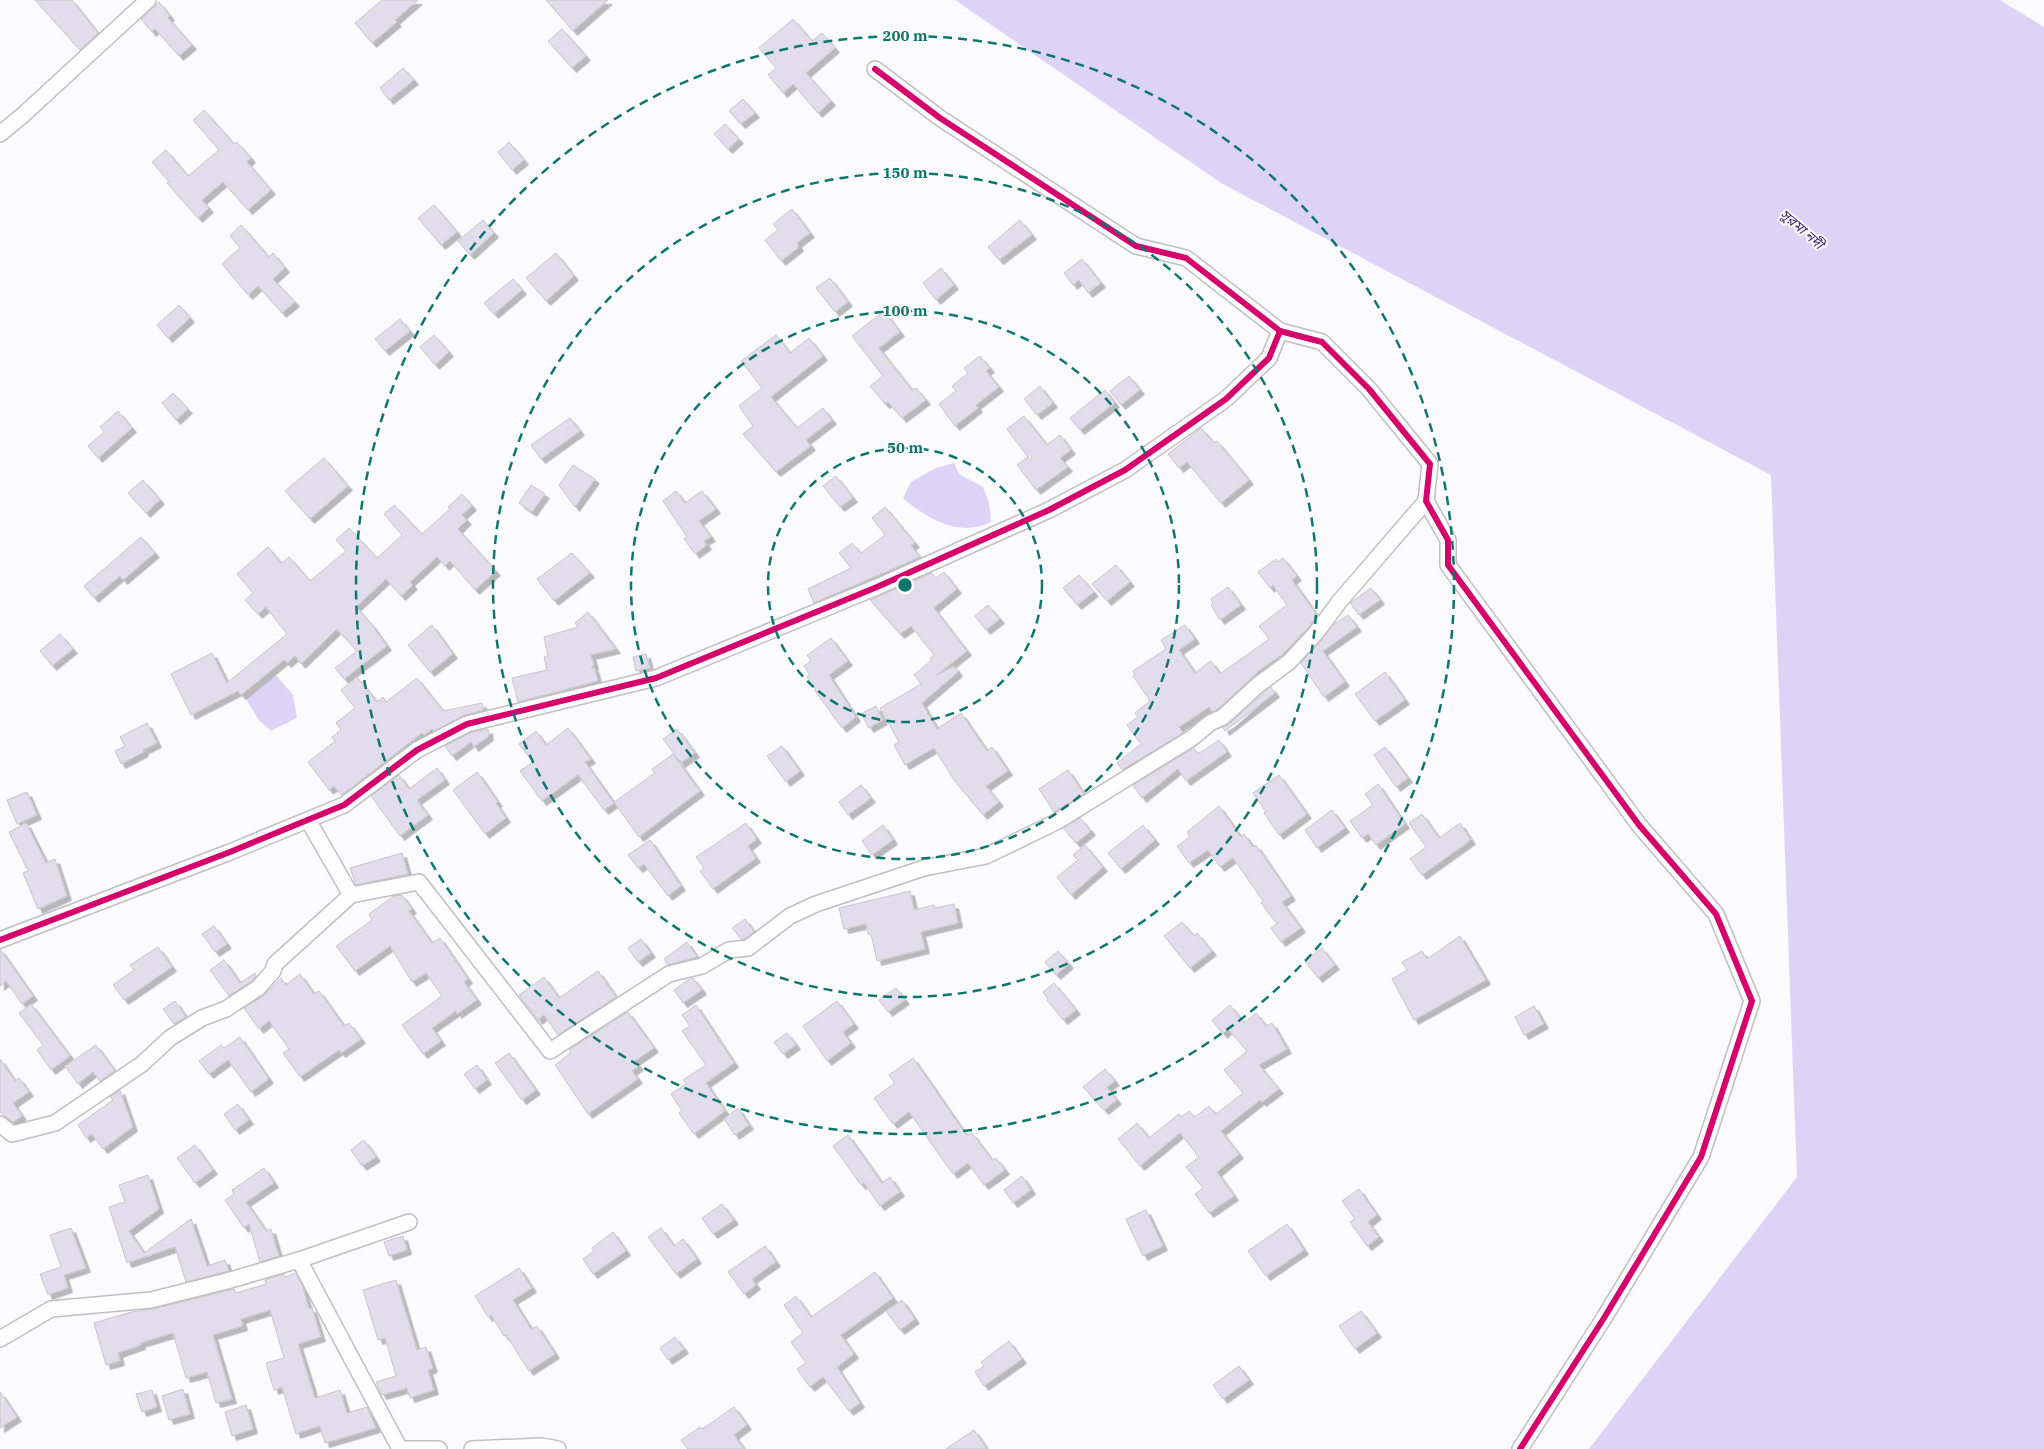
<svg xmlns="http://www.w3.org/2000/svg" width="2044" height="1449" viewBox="0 0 2044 1449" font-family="'IBM Plex Serif','Noto Sans Bengali',serif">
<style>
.water{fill:#dcd3f6}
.building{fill:#e1dded;stroke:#c7c6c9;filter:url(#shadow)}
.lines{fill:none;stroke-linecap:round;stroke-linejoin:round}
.street-casing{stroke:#c0bfc1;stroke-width:18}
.street{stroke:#fefeff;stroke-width:15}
.cycleway-casing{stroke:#fff;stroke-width:9}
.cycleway{stroke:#d6006c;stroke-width:6}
.ring{fill:none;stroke:#0f766e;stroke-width:2.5;stroke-dasharray:9 6}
.labels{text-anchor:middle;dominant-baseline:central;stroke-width:4;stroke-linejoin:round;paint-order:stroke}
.water-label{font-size:14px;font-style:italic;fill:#46247d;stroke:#fff}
.centre{fill:#0f766e;stroke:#fff;stroke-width:2.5}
.ring-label{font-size:15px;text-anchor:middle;font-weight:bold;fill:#0f766e;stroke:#fff;stroke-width:4;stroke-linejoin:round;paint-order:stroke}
</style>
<defs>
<filter id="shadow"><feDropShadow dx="4.5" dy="4.5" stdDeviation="0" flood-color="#0004"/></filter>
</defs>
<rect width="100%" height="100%" fill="#fbfafc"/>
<g class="water">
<polygon points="955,0 2000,0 2044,27 2044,1449 1589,1449 1797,1177 1771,475 1221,183"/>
<path d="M954,463L959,474L983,487L989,503L991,522C960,538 927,519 903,498L911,482L936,468Z"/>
<polygon points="276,675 293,695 297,718 271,731 259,720 246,699"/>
</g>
<g class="building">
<polygon points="35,0 72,0 98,33 80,50"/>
<polygon points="382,0 418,0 395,20 397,22 372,43 355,23"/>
<polygon points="546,0 608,0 573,31"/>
<polygon points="159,2 170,16 168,18 192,45 179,56 155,29 152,32 141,19"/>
<polygon points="793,19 812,41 822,33 835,48 806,73 831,101 818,113 793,84 783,93 768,75 776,68 759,48"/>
<polygon points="562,29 586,56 572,68 548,41"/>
<polygon points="403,68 414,80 389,100 380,88"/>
<polygon points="743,99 755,113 741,124 729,111"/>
<polygon points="204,110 234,144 237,142 251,158 247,162 271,190 248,210 223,182 202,200 209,208 198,218 167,183 169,182 152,162 166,150 188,176 219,150 193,120"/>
<polygon points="725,124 739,139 728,149 714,134"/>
<polygon points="509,142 524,160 512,170 498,152"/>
<polygon points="434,205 457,232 441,245 418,218"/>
<polygon points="792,209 810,233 797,243 799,247 781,261 765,240 778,230 773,224"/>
<polygon points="483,220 494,233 470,255 458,241"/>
<polygon points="1020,220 1032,235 999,260 988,247"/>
<polygon points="241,225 269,257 273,253 285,268 273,279 295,302 282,313 258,286 248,295 222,264 240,248 230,236"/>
<polygon points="556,253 574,276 546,301 526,278"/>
<polygon points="1082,259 1101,283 1088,293 1079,280 1073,285 1064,273"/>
<polygon points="941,268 954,285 936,300 923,283"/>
<polygon points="830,278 848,302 835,312 816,288"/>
<polygon points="513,279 522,290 494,314 484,303"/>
<polygon points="179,305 190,318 168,338 157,325"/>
<polygon points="884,311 900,332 879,348 912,390 916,388 926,400 902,418 888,402 885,404 870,386 883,376 852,336"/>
<polygon points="400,319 410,331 385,351 375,339"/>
<polygon points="434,335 449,352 435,365 420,347"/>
<polygon points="776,335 790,353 809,338 823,356 771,397 797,428 823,408 832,420 806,440 811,446 776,472 743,434 753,426 739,406 762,388 741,361"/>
<polygon points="980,356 990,368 986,371 999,387 976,405 978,408 955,426 939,404 956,391 952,386 968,373 964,368"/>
<polygon points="1129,376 1140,390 1121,405 1110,391"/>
<polygon points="1040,386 1053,403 1037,415 1024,399"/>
<polygon points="1105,390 1115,403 1080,430 1070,418"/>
<polygon points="173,393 188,409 176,420 162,403"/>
<polygon points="118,411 132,428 98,458 88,446 104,432 100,427"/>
<polygon points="1024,416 1047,445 1060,435 1071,450 1060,458 1068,467 1036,490 1017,465 1028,457 1007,429"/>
<polygon points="570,418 580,431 541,459 531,445"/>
<polygon points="1201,428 1214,443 1217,441 1249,480 1221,503 1187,462 1179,468 1168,454"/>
<polygon points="324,458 348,486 310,519 285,491"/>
<polygon points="573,465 595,479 575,507 559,485"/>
<polygon points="836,476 853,498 840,507 823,486"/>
<polygon points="143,480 160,500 146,513 128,493"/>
<polygon points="531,485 545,494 532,512 519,503"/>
<polygon points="676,491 685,503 702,491 716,509 699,521 711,537 704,541 707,545 695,554 684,539 687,537 663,501"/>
<polygon points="462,494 472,506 462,515 467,520 458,529 496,571 475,590 450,561 445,566 437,557 410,582 413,585 401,596 386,579 356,607 372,625 387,646 344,679 335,668 357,651 337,629 301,664 295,656 287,663 284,660 241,695 238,691 191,715 171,674 212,653 227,683 287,634 266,607 258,614 245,600 253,593 237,574 268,547 281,563 289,557 310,581 346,551 336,540 349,528 377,558 402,535 384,514 394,505 422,534 450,509 448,507"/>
<polygon points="885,507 915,543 911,546 920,557 814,603 808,589 851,568 839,553 852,543 861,553 885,535 872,518"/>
<polygon points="141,537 155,553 123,580 120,576 94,598 84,586"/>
<polygon points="572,553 590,573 554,601 537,579"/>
<polygon points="1283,558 1297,576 1292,580 1317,615 1309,627 1284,653 1260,670 1218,709 1212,712 1209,707 1179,727 1183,733 1122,770 1117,763 1141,744 1127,725 1138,717 1135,713 1150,701 1133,676 1135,675 1133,671 1166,649 1161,640 1185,625 1195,639 1179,650 1195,673 1211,661 1220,674 1269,639 1259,626 1287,605 1273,585 1270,588 1258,572 1276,559 1278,562"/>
<polygon points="1116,565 1130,582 1107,601 1092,584"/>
<polygon points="944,572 957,589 934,608 967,651 937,675 954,666 958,672 922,703 937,729 961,713 987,751 992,747 1008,771 986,786 999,802 983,815 954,780 934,748 905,765 894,745 899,742 880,708 921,684 914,675 932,660 930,658 934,655 911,626 900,634 870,600 932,573 936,578"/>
<polygon points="1079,575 1094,592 1077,605 1063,588"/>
<polygon points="1228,587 1241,605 1220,620 1211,605 1213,603 1211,599"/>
<polygon points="1371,588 1380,600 1359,615 1350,603"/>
<polygon points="988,605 1000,619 986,630 975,616"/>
<polygon points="588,612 616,649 591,655 594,665 591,668 594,667 598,681 518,702 512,678 547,670 544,657 548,656 544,637 578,627 575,623"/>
<polygon points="1348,615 1357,627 1323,651 1345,682 1324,697 1301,663 1333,625"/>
<polygon points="432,625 453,654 430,672 408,645"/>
<polygon points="60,634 73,649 52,666 40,651"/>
<polygon points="831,638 848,661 829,675 856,717 842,728 815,691 816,690 807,677 810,675 804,666 811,661 807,655"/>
<polygon points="646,654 650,668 636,671 633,657"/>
<polygon points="1385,672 1405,700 1375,721 1355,694"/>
<polygon points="357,677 377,702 383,697 386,702 417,678 443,711 482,703 483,710 463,716 434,731 432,729 424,735 422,733 342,795 334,786 329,790 308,762 335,741 332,737 341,730 336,723 355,708 341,690"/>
<polygon points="1271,687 1275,693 1225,731 1223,727 1229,724"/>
<polygon points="876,706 883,720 869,728 861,714"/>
<polygon points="147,723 157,743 143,750 144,752 121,764 115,751 125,746 120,737"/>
<polygon points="568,728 591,759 585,762 614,803 604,810 578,775 542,801 520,771 533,762 519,744 536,731 546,745"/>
<polygon points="488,729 489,736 474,747 471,742 452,756 445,746 470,733"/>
<polygon points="677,729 695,753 681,763 663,739"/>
<polygon points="1219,740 1227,752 1186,781 1178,769 1142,798 1133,785 1194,748 1198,754"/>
<polygon points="782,746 800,771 786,782 767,756"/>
<polygon points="1385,747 1408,778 1396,787 1374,755"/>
<polygon points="673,754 700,791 639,837 614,802 655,773 652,769"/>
<polygon points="437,768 445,780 417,800 428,815 400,836 371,796 399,775 409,789"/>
<polygon points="1068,770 1084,794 1054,812 1039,789"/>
<polygon points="477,772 498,802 496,803 506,818 485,834 453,790"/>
<polygon points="1279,775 1307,814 1279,835 1264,813 1266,812 1253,793"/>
<polygon points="1378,784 1405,824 1376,845 1368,834 1362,838 1350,821 1373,805 1365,794"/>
<polygon points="861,785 871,798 848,815 839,802"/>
<polygon points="27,792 37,815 17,824 7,800"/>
<polygon points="1219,806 1241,837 1244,834 1253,847 1256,845 1291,896 1282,902 1301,928 1281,942 1271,928 1277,924 1261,903 1263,901 1233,858 1220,867 1208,850 1189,863 1177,846 1190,837 1187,832"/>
<polygon points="1332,810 1345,828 1317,848 1305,830"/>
<polygon points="1422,814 1439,838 1460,823 1471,840 1422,875 1410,859 1426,847 1409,823"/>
<polygon points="1080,818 1091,831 1076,843 1063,828"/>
<polygon points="26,823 46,863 55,859 67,896 38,909 23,873 28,871 9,832"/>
<polygon points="746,823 757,839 748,846 756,858 713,889 700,871 704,868 696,857"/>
<polygon points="883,825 893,840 872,855 862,841"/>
<polygon points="1143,825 1155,840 1121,869 1108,853"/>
<polygon points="650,840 681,886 668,896 644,864 638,868 628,855"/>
<polygon points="1085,845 1103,867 1071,895 1057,877 1078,860 1073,855"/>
<polygon points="402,853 408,874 356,885 350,868"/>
<polygon points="910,891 914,910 934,905 935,908 954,904 958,923 921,932 925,949 877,961 871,934 868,934 866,924 844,929 839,908"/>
<polygon points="402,895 412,909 409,911 432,943 440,938 468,979 464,982 477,1000 457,1014 456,1011 432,1028 441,1041 423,1054 402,1025 442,996 426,973 412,982 390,946 355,971 336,946 372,920 369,914 394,896"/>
<polygon points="745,919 754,932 744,939 741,939 732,928"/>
<polygon points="1182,922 1194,936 1197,933 1212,951 1190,968 1164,936"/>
<polygon points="214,926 227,944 215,952 202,934"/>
<polygon points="1460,936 1486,980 1414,1020 1392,979 1407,970 1402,962 1422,951 1427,959"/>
<polygon points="641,939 651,953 638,962 628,948"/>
<polygon points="687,942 697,957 668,965 664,959"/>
<polygon points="158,947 172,967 124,1000 113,985 134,970 130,965"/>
<polygon points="1322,948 1335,965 1318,978 1305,961"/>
<polygon points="0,949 33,996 22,1004 6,981 0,986"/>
<polygon points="1058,951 1069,964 1056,975 1045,962"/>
<polygon points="224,960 240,983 255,973 256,976 252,981 229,996 210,970"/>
<polygon points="598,971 616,997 558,1035 544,1015 538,1020 519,995 544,977 559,998"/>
<polygon points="300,974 314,994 319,991 344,1026 349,1023 361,1039 341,1053 339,1050 300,1077 283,1053 289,1049 269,1021 259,1029 244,1008 263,996 281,978 286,985"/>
<polygon points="691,978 693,978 702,990 683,1003 674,990"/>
<polygon points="1054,983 1076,1010 1063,1020 1047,1000 1048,999 1043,992"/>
<polygon points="896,988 905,1000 888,1012 879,1000"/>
<polygon points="175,1001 186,1017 174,1024 163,1009"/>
<polygon points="837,1001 854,1024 843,1032 851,1043 827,1061 803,1026"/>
<polygon points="31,1004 70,1056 51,1070 37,1050 43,1045 19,1013"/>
<polygon points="696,1005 734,1063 706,1083 725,1111 694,1134 679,1113 682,1111 671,1094 686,1084 683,1080 706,1065 682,1031 690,1026 682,1015"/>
<polygon points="1230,1005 1244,1023 1256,1013 1266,1026 1272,1023 1287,1049 1259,1065 1279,1089 1262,1102 1260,1100 1221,1131 1239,1154 1217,1172 1234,1196 1209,1213 1195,1194 1203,1188 1186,1167 1199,1157 1180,1133 1140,1166 1118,1139 1137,1123 1149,1138 1179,1114 1181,1117 1189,1111 1195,1117 1209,1106 1216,1114 1243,1093 1224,1070 1247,1051 1228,1029 1223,1034 1212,1020"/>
<polygon points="1534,1006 1544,1024 1524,1035 1515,1017"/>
<polygon points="628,1012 654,1048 635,1061 639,1066 632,1071 638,1079 588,1114 555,1065 571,1053 569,1050"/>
<polygon points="787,1033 796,1045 783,1054 774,1042"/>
<polygon points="240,1037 269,1079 251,1092 228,1060 209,1074 199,1061 221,1045 224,1048"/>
<polygon points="96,1045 115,1071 100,1081 93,1072 78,1084 65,1066"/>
<polygon points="509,1053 536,1090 522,1100 495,1063"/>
<polygon points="913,1058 967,1136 972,1133 992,1160 996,1158 1005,1170 984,1185 968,1163 953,1174 909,1112 893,1124 874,1098 895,1083 889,1075"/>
<polygon points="0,1059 15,1081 19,1078 29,1092 13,1103 22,1116 13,1122 0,1112"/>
<polygon points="477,1065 487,1080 475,1089 464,1074"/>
<polygon points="1105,1069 1115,1081 1107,1087 1117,1100 1104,1110 1083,1087"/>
<polygon points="120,1090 133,1127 103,1149 92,1134 86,1138 78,1125 113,1100 110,1097"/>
<polygon points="238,1104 249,1120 235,1130 224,1114"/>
<polygon points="738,1108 749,1125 735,1135 724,1119"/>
<polygon points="848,1135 882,1183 890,1177 900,1192 880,1206 864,1183 861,1185 833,1146"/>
<polygon points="364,1140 376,1157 362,1166 351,1150"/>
<polygon points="195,1145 213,1170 195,1183 177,1158"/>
<polygon points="264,1168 274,1183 246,1202 266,1231 271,1229 279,1256 260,1262 249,1224 244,1228 225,1200 234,1194 232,1190"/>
<polygon points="148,1175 159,1209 129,1231 144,1253 191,1219 207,1266 225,1260 229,1271 186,1282 175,1247 127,1263 109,1207 125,1202 119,1185"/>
<polygon points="1022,1176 1031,1190 1013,1203 1004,1190"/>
<polygon points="1359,1189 1377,1215 1368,1222 1379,1237 1367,1246 1350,1222 1355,1219 1342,1201"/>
<polygon points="722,1204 734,1220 713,1234 702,1218"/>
<polygon points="1146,1210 1163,1246 1143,1256 1126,1219"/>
<polygon points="1287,1224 1304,1250 1266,1276 1248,1251"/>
<polygon points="71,1228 86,1268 64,1275 68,1288 48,1295 40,1274 61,1267 50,1235"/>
<polygon points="661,1228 674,1246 683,1239 697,1259 676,1274 648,1237"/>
<polygon points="613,1232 626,1251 593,1274 583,1259 594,1251 592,1248"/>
<polygon points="403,1236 407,1250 389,1256 384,1242"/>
<polygon points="765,1246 776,1262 752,1279 756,1285 744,1294 728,1272"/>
<polygon points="519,1268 532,1288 513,1300 531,1329 537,1326 555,1354 529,1371 506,1335 504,1336 491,1315 488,1317 475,1296"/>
<polygon points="875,1272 893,1298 841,1335 854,1354 837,1367 860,1403 849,1411 823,1377 810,1387 797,1369 806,1363 791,1342 803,1333 784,1305 796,1296 811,1317"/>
<polygon points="296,1273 302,1285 309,1309 312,1308 321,1337 298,1344 315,1398 340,1390 347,1413 367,1407 376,1428 325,1443 320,1426 296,1434 282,1387 274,1390 266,1363 284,1358 270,1310 241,1319 243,1326 213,1335 232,1399 216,1403 207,1372 186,1378 173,1333 140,1343 141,1345 118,1353 120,1361 106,1365 94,1323 131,1312 153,1309 234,1289 236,1293 266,1284 265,1280 284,1274 285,1277"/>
<polygon points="396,1280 417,1350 426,1347 433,1368 428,1370 434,1390 410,1398 407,1388 382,1395 379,1389 376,1382 396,1376 385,1338 378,1340 363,1290"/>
<polygon points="902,1300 915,1319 900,1330 886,1311"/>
<polygon points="1361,1311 1377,1333 1355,1349 1339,1326"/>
<polygon points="675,1337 684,1349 668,1360 660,1348"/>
<polygon points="1009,1341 1022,1359 984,1386 975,1372 984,1366 981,1362"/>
<polygon points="1239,1366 1249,1380 1223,1399 1213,1385"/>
<polygon points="183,1389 190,1414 169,1420 162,1396"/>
<polygon points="152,1390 157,1407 142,1412 136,1394"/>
<polygon points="0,1392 17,1417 0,1428"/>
<polygon points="246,1405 253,1429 232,1436 225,1412"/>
<polygon points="734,1407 747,1425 734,1435 744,1449 688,1449 681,1440 700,1427 702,1429"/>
<polygon points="974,1430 987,1449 946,1449"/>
</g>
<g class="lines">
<defs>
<g id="street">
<polyline points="875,69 940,118 1136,246 1186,258 1280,331 1322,342 1369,389 1430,464 1426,501 1448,540 1448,565 1639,825 1716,914 1752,1001 1701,1157 1604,1318 1520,1449"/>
<polyline points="0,134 23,115 148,0"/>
<polyline points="308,820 351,895 419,882 550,1051 669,974 702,966 729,950 748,948 790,916 816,904 924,868 986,856 1056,822 1192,738 1210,723 1223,717 1258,685 1289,662 1316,633 1339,602 1426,501"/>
<polyline points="0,940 230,852 344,805 417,750 467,724 656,678 877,587 1049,510 1125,470 1226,399 1269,358 1280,331"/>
<polyline points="0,1124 12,1134 55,1123 142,1064 170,1038 202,1018 226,1009 258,988 273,971 275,964 351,895"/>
<polyline points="299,1260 400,1449"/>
<polyline points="0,1339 51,1309 151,1300 227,1281 299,1260 409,1222"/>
<polyline points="400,1449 439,1449"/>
<polyline points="472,1449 541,1446 558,1449"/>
</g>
</defs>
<use href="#street" class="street-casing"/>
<use href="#street" class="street"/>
<defs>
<g id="cycleway">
<polyline points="875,69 940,118 1136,246 1186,258 1280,331 1322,342 1369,389 1430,464 1426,501 1448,540 1448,565 1639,825 1716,914 1752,1001 1701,1157 1604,1318 1520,1449"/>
<polyline points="0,940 230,852 344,805 417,750 467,724 656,678 877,587 1049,510 1125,470 1226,399 1269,358 1280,331"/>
</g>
</defs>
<use href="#cycleway" class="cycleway-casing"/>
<use href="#cycleway" class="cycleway"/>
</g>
<g class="ring">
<circle cx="905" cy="585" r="137"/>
<circle cx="905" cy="585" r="274"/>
<circle cx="905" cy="585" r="412"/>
<circle cx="905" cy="585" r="549"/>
</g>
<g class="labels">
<g class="water-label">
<text transform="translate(1802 229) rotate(41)">সুরমা নদী</text>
</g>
</g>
<circle cx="905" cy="585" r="8" class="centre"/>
<g class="ring-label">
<text x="905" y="41">200 m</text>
<text x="905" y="178">150 m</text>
<text x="905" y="316">100 m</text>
<text x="905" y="453">50 m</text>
</g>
</svg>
